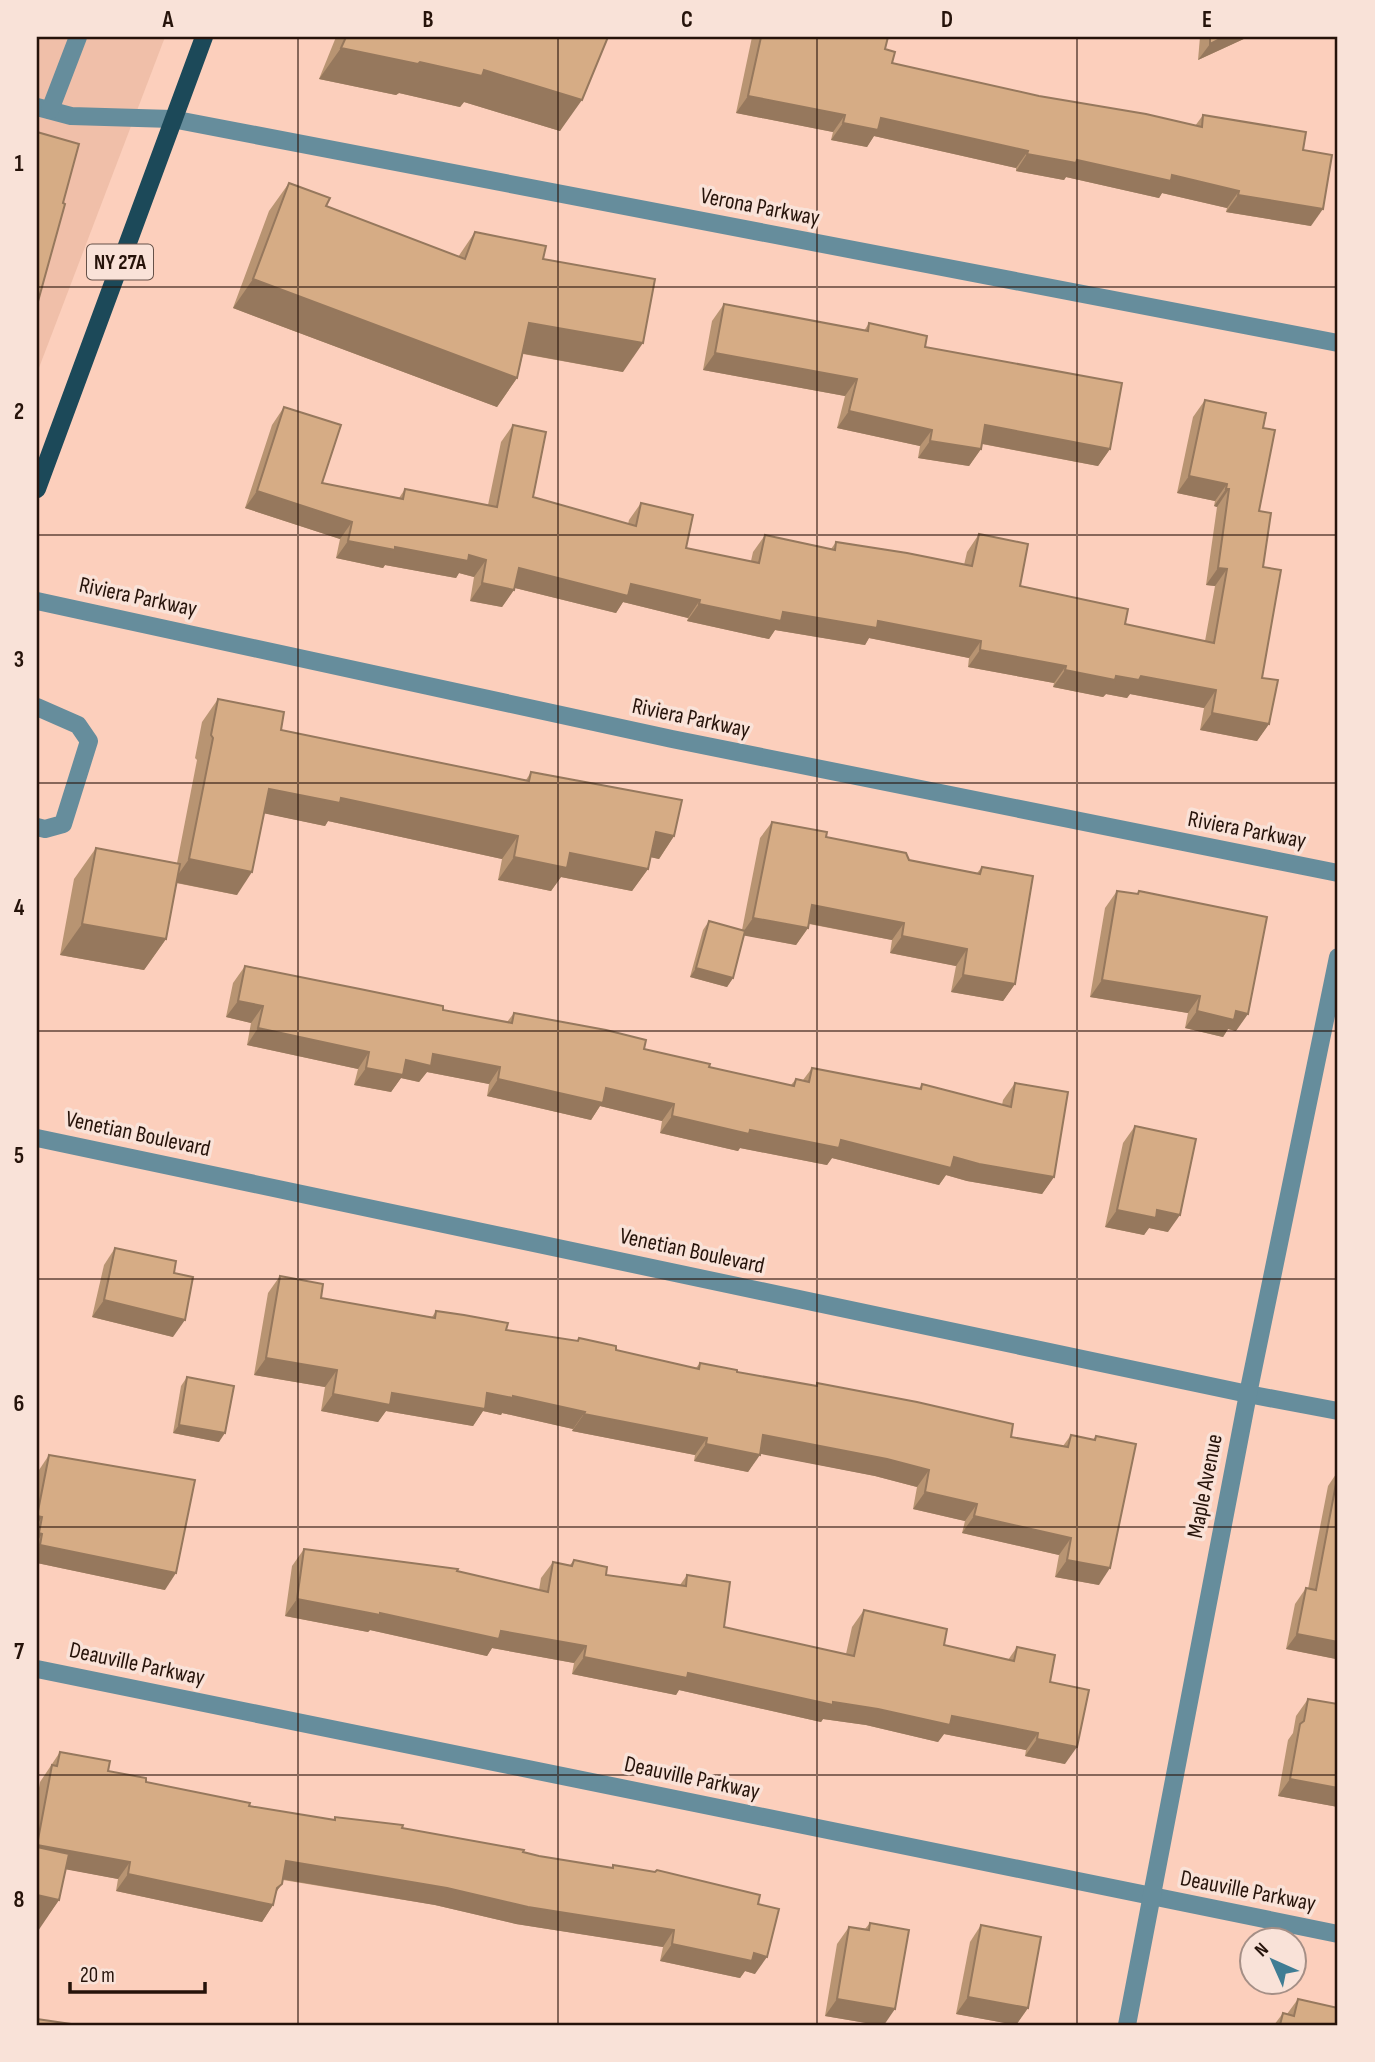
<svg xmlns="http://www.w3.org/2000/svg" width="1375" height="2062" viewBox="0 0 1375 2062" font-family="'Sofia Sans Condensed',sans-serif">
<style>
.built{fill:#f0bfa9}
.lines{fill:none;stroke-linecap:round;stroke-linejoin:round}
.minor{stroke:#668d9c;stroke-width:18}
.major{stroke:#1c4959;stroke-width:18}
.wall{fill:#b89472}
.shaded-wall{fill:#96785d}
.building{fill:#d6ac85;stroke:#96785d;stroke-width:2}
.grid{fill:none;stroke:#26130a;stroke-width:2;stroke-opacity:0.55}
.labels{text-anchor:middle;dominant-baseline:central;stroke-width:7;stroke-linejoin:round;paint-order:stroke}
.shield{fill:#f9e2d8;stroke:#655148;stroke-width:2}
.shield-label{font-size:21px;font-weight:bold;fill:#26130a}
.street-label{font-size:23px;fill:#26130a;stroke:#f9e2d8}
.neatline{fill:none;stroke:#26130a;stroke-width:2.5}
.grid-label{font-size:23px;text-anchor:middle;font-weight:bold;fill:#26130a}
</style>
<rect width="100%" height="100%" fill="#fccfbc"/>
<polygon class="built" points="37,37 165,37 37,373"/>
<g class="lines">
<g class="minor">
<polyline points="37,107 71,116 172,119 1338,343"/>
<polyline points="50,110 78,37"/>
<polyline points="37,601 672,739 1338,873"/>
<polyline points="37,707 78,725 89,741 63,824 45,829 37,827"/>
<polyline points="37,1138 1248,1394 1338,1411"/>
<polyline points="37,1669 1338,1934"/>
<polyline points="1127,2025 1248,1394 1338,957"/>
</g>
<polyline class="major" points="37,489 204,37"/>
</g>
<g class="wall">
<polygon points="336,37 608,37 560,131 464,102 460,107 399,93 396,95 319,79"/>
<polygon points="752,37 888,37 885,49 892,63 1039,96 1195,126 1203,115 1303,150 1311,226 1226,212 1227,208 1162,193 1159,198 1066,177 1064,180 1016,171 1016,168 874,136 867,147 831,140 833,132 736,113"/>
<polygon points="1200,37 1248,37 1198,60"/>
<polygon points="289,183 326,206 458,257 475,232 543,259 623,372 523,354 517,378 497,407 233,308 269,211"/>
<polygon points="724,304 864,331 869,323 925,347 1110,449 1098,466 982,444 981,449 969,466 918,458 920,446 837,428 845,396 703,370 712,321"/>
<polygon points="1205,400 1263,428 1259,511 1263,567 1262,678 1269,724 1257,741 1200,730 1204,708 1130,694 1127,698 1106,694 1103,697 1053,687 1054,683 968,667 969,658 869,638 865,645 775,630 769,639 687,621 688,618 623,602 616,613 515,588 502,607 470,601 474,577 459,573 456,578 385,565 383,568 336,558 340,539 245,508 272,425 284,407 322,483 399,498 405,489 488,505 501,442 513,425 533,497 628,524 629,520 641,503 686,548 751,561 753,552 765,535 831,549 836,542 964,565 967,552 979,534 1020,586 1125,624 1205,641 1215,586 1206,585 1217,507 1214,506 1215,501 1177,493 1193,417"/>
<polygon points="218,699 281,730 526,780 531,772 674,836 659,859 651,857 648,869 632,891 561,877 551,891 498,880 502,859 328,821 325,826 264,813 237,895 176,883 166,939 144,970 60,955 74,879 96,848 177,863 197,760 195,758 202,722"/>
<polygon points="772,822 909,860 977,873 982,867 1015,984 1003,1001 951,992 956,966 890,953 892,940 809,924 808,928 796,945 744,935 733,978 727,987 690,977 703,930 709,921 742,930 760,838"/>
<polygon points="1117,891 1137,894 1139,891 1236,1031 1228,1029 1223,1037 1185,1028 1188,1013 1090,997 1105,908"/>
<polygon points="245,966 443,1010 507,1022 514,1013 709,1067 791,1085 796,1079 803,1080 812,1068 919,1089 922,1084 1002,1105 1003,1100 1015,1083 1054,1177 1042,1194 967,1181 946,1175 939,1185 832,1158 827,1165 740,1148 738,1151 660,1133 662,1121 600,1106 591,1120 487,1096 489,1084 427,1072 419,1082 401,1078 391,1092 354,1085 358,1069 247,1045 251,1023 226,1017 233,983"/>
<polygon points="1135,1126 1168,1232 1149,1228 1144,1235 1105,1227 1123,1143"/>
<polygon points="115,1248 174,1273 173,1337 92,1317 104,1265"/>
<polygon points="280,1276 321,1298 432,1317 436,1311 506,1330 577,1341 579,1338 616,1350 696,1368 700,1363 737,1372 815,1386 817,1383 1011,1437 1063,1446 1071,1435 1093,1440 1096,1436 1099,1585 1055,1577 1059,1555 962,1533 965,1521 913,1509 917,1487 875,1476 760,1453 748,1472 694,1461 695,1455 572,1431 573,1429 502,1413 501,1415 483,1411 473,1426 386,1411 378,1422 321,1411 325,1387 254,1375 268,1293"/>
<polygon points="187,1377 219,1442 173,1433 181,1386"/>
<polygon points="49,1455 165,1590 37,1563 37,1473"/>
<polygon points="1338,1471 1336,1659 1286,1649 1295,1604 1306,1588 1308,1589 1328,1486"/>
<polygon points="304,1549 457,1571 539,1590 541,1578 553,1562 570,1565 574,1560 606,1575 680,1585 687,1575 724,1627 846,1654 852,1627 864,1610 944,1645 1008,1660 1017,1647 1050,1682 1065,1764 1025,1756 1026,1750 944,1734 938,1742 866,1725 823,1719 821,1722 679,1690 676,1695 572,1674 574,1663 492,1648 487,1656 370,1630 368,1632 285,1616 292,1566"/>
<polygon points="1308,1699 1338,1704 1338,1807 1278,1796 1288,1740 1293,1733 1296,1716"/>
<polygon points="60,1752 108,1771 146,1782 249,1806 333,1820 335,1817 402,1828 523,1852 539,1856 611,1868 613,1865 758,1904 755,1974 745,1971 740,1978 660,1961 663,1947 516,1924 435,1905 283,1880 282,1884 276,1892 273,1905 262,1922 116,1891 118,1879 66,1869 59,1900 37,1931 37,1800 40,1782"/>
<polygon points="870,1923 884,2025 878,2025 825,2016 837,1944 849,1927 865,1929"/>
<polygon points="981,1925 1028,2008 1016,2025 956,2014 970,1942"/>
<polygon points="1298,1999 1338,2025 1274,2025 1283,2013 1287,2014"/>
</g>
<g class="shaded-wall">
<polygon points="1224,37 1248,37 1198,60 1210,44"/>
<polygon points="341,48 420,62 484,70 582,100 560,131 464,102 460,107 399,93 396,95 319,79"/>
<polygon points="748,96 845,115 833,132 736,113"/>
<polygon points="881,118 1028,151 1016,168 874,136 867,147 831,140 843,123"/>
<polygon points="1027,154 1077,160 1172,175 1239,191 1227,208 1162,193 1159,198 1066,177 1064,180 1016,171"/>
<polygon points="1238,195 1323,209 1311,226 1226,212"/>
<polygon points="253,279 517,378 497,407 233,308"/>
<polygon points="529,323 643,343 623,372 509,351"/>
<polygon points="715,353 857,379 845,396 703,370"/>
<polygon points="849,411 932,430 920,446 837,428"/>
<polygon points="985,425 1110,449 1098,466 973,442"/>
<polygon points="930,441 981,449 969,466 918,458"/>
<polygon points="1189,476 1227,484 1215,501 1177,493"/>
<polygon points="1226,489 1229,489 1217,507 1214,506"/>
<polygon points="257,491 352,522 340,539 245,508"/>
<polygon points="348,541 469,555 486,560 474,577 459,573 456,578 385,565 383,568 336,558"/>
<polygon points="519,568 631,584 700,600 688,618 623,602 616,613 507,586"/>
<polygon points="1218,568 1227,569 1215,586 1206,585"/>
<polygon points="482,583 514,590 502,607 470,601"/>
<polygon points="699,604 878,621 981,641 969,658 869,638 865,645 775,630 769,639 687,621"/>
<polygon points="980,650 1066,666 1054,683 968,667"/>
<polygon points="1065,670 1116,676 1141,676 1216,690 1204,708 1130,694 1127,698 1106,694 1103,697 1053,687"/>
<polygon points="1212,713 1269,724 1257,741 1200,730"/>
<polygon points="269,789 341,798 518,836 502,859 328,821 325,826 253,811"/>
<polygon points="656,832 674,836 659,859 640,855"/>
<polygon points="570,853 648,869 632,891 561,877 551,891 498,880 514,857"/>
<polygon points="189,859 252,872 237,895 173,882"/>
<polygon points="812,905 904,923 892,940 801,922"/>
<polygon points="753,918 808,928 796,945 741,935"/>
<polygon points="82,924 166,939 144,970 60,955"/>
<polygon points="902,936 967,949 956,966 890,953"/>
<polygon points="696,968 733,978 727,987 690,977"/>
<polygon points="963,975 1015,984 1003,1001 951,992"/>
<polygon points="1102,980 1200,996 1188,1013 1090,997"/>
<polygon points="238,1001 263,1006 251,1023 226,1017"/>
<polygon points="1197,1011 1236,1011 1248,1014 1236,1031 1228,1029 1223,1037 1185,1028"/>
<polygon points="258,1028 369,1052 358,1069 247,1045"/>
<polygon points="433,1054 500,1067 489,1084 427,1072 419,1082 401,1078 391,1092 354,1085 366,1068"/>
<polygon points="498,1079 606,1088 674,1104 662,1121 600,1106 591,1120 487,1096"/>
<polygon points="672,1116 750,1130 841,1140 954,1157 1054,1177 1042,1194 967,1181 946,1175 939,1185 832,1158 827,1165 740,1148 738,1151 660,1133"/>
<polygon points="1117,1210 1157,1210 1180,1215 1168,1232 1149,1228 1144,1235 1105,1227"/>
<polygon points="104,1300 185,1320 173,1337 92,1317"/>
<polygon points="266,1358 337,1370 325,1387 254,1375"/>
<polygon points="392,1393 487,1393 513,1396 585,1412 573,1429 502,1413 501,1415 483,1411 473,1426 386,1411 378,1422 321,1411 333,1394"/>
<polygon points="584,1414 707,1438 695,1455 572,1431"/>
<polygon points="179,1425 225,1433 219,1442 173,1433"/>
<polygon points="763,1435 887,1459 929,1470 917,1487 875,1476 751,1452"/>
<polygon points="706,1444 760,1455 748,1472 694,1461"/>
<polygon points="925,1492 977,1504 965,1521 913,1509"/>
<polygon points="37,1516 42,1517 37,1525"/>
<polygon points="974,1516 1071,1538 1059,1555 962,1533"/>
<polygon points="39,1533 42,1534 37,1542 37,1537"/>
<polygon points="40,1545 176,1573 165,1590 37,1563 37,1550"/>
<polygon points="1067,1560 1110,1568 1099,1585 1055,1577"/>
<polygon points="297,1599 501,1631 586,1646 574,1663 492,1648 487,1656 370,1630 368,1632 285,1616"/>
<polygon points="1297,1634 1338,1642 1338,1656 1336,1659 1286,1649"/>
<polygon points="584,1657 688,1673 833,1702 952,1716 1038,1733 1026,1750 944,1734 938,1742 866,1725 823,1719 821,1722 679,1690 676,1695 572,1674"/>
<polygon points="1037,1739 1077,1747 1065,1764 1025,1756"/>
<polygon points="1290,1779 1338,1788 1338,1807 1278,1796"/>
<polygon points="37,1845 130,1862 118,1879 37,1864"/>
<polygon points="286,1861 447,1888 674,1930 663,1947 516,1924 435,1905 275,1878"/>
<polygon points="128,1874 277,1888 282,1884 270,1900 273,1905 262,1922 116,1891"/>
<polygon points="37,1895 59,1900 38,1931 37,1931"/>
<polygon points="672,1944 754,1953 767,1957 755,1974 745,1971 740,1978 660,1961"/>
<polygon points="968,1997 1028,2008 1016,2025 956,2014"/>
<polygon points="837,1999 895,2009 884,2025 878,2025 825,2016"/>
</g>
<g class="building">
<polygon points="346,37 608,37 582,100 484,70 482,76 420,62 418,64 341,48"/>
<polygon points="761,37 888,37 885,49 895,52 892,63 1039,96 1146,114 1202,127 1203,115 1306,132 1303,150 1332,155 1323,209 1238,195 1239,191 1172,175 1171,181 1077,160 1076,163 1027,154 1028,151 881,118 878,130 843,123 845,115 748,96"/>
<polygon points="1210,37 1224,37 1210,44"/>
<polygon points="37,132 79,144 63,203 65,204 37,305"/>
<polygon points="289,183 330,198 326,206 465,259 475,232 546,246 543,259 655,279 643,343 529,323 517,378 253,279"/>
<polygon points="724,304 868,331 869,323 927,336 925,347 1122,383 1110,449 985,425 981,449 930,441 932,430 849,411 857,379 715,353"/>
<polygon points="1205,400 1266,413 1263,428 1275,430 1259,511 1271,513 1263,567 1281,570 1262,678 1278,680 1269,724 1212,713 1216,690 1141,676 1139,680 1116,676 1115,680 1065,670 1066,666 980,650 981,641 878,621 877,628 783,612 781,621 699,604 700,600 631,584 628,596 519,568 514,590 482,583 486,560 469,555 468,561 395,547 395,550 348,541 352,522 257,491 284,407 341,425 322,483 403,499 405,489 497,507 513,425 546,432 533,497 636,526 641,503 693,515 686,548 759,563 765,535 835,550 836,542 907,553 972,566 979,534 1028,544 1020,586 1128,609 1125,624 1214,643 1227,569 1218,568 1229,489 1226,489 1227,484 1189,476"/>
<polygon points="218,699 284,712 281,730 529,781 531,772 682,800 674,836 656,832 648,869 570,853 567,868 514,857 518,836 341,798 340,803 269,789 252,872 189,859 213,738 211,735"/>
<polygon points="772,822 827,832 826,837 906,853 909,860 980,874 982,867 1033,876 1015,984 963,975 967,949 902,936 904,923 812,905 808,928 753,918"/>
<polygon points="96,848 180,864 166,939 82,924"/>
<polygon points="1117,891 1138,894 1139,891 1267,917 1248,1014 1236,1011 1234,1020 1197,1011 1200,996 1102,980"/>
<polygon points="709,921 745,931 733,978 696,968"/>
<polygon points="245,966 360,989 443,1006 443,1010 512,1023 514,1013 606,1030 646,1040 644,1049 710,1064 709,1067 794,1086 796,1079 809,1082 812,1068 921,1089 922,1084 1011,1107 1015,1083 1068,1092 1054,1177 979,1164 954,1157 951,1168 841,1140 839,1148 750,1130 749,1134 672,1116 674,1104 606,1088 603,1103 498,1079 500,1067 433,1054 431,1066 406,1060 403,1075 366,1068 369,1052 258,1028 263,1006 238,1001"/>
<polygon points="1135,1126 1196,1139 1180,1215 1157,1210 1156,1218 1117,1210"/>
<polygon points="115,1248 176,1261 174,1273 193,1277 185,1320 104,1300"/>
<polygon points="280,1276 323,1284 321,1298 435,1318 436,1311 464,1315 508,1323 506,1330 578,1341 579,1338 616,1346 616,1350 699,1369 700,1363 737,1370 737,1372 817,1386 817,1383 917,1402 1013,1424 1011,1437 1068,1447 1071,1435 1095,1440 1096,1436 1136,1444 1110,1568 1067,1560 1071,1538 974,1516 977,1504 925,1492 929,1470 887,1459 763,1435 760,1455 706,1444 707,1438 584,1414 585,1412 513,1396 513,1398 487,1393 485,1409 392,1393 390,1405 333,1394 337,1370 266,1358"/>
<polygon points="187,1377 234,1386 225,1433 179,1425"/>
<polygon points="49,1455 195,1480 176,1573 40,1545 42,1534 39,1533 42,1517 37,1516"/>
<polygon points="1338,1473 1338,1642 1297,1634 1306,1588 1316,1590"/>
<polygon points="304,1549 458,1569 457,1571 548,1592 553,1562 572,1566 574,1560 607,1567 606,1575 686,1586 687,1575 730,1582 724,1627 854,1656 864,1610 947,1629 944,1645 1014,1661 1017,1647 1055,1655 1050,1682 1089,1690 1077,1747 1037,1739 1038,1733 952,1716 950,1725 878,1709 833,1702 833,1705 688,1673 687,1678 584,1657 586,1646 501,1631 499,1639 380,1613 380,1615 297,1599"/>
<polygon points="1308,1699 1338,1704 1338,1788 1290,1779 1300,1724 1304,1721"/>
<polygon points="60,1752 110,1761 108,1771 146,1778 146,1782 250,1803 249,1806 335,1820 335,1817 403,1825 402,1828 524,1850 523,1852 539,1856 613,1868 613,1865 655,1872 657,1870 760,1895 758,1904 779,1909 767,1957 754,1953 752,1961 672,1944 674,1930 528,1907 447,1888 286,1861 282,1884 277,1888 273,1905 128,1874 130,1862 37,1845 52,1765 57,1766"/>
<polygon points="37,1847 69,1854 59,1900 37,1895"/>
<polygon points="870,1923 909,1930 895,2009 837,1999 849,1927 869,1930"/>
<polygon points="981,1925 1041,1937 1028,2008 968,1997"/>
<polygon points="1298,1999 1338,2008 1338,2025 1280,2025 1283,2013 1294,2016"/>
<polygon points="37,2019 78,2025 37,2025"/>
</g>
<path class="grid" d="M298,37V2025M558,37V2025M817,37V2025M1077,37V2025M37,287H1338M37,535H1338M37,783H1338M37,1031H1338M37,1279H1338M37,1527H1338M37,1775H1338"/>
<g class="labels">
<rect class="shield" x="87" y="244.5" width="66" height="35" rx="5"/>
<g class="shield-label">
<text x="120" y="262">NY 27A</text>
</g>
<g class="street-label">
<text transform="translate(760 207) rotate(11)">Verona Parkway</text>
<text transform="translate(138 597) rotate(12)">Riviera Parkway</text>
<text transform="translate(691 718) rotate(12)">Riviera Parkway</text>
<text transform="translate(1247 830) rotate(11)">Riviera Parkway</text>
<text transform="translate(138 1134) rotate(12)">Venetian Boulevard</text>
<text transform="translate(692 1251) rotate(12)">Venetian Boulevard</text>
<text transform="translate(1205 1486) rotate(-79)">Maple Avenue</text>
<text transform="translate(137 1664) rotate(12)">Deauville Parkway</text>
<text transform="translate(692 1778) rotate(12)">Deauville Parkway</text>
<text transform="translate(1248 1891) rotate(11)">Deauville Parkway</text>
</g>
</g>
<rect width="1375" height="2062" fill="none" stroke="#f9e2d8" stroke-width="77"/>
<g transform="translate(1273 1961) rotate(315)"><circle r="33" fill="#f9e2d8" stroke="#a58f86" stroke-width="2"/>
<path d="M0-5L12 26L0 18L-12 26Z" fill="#407d94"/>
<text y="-10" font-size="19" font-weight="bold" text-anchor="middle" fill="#26130a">N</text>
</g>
<path d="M70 1982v10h135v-10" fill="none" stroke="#26130a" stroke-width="3.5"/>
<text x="80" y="1982" font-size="21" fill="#26130a" stroke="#f9e2d8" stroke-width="5" paint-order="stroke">20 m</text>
<rect x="38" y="38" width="1298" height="1986" class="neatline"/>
<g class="grid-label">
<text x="168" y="27">A</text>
<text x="428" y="27">B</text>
<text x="687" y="27">C</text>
<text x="947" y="27">D</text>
<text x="1207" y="27">E</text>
<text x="19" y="171">1</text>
<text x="19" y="419">2</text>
<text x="19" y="667">3</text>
<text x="19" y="915">4</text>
<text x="19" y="1163">5</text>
<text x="19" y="1411">6</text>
<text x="19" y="1659">7</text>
<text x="19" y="1907">8</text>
</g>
</svg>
